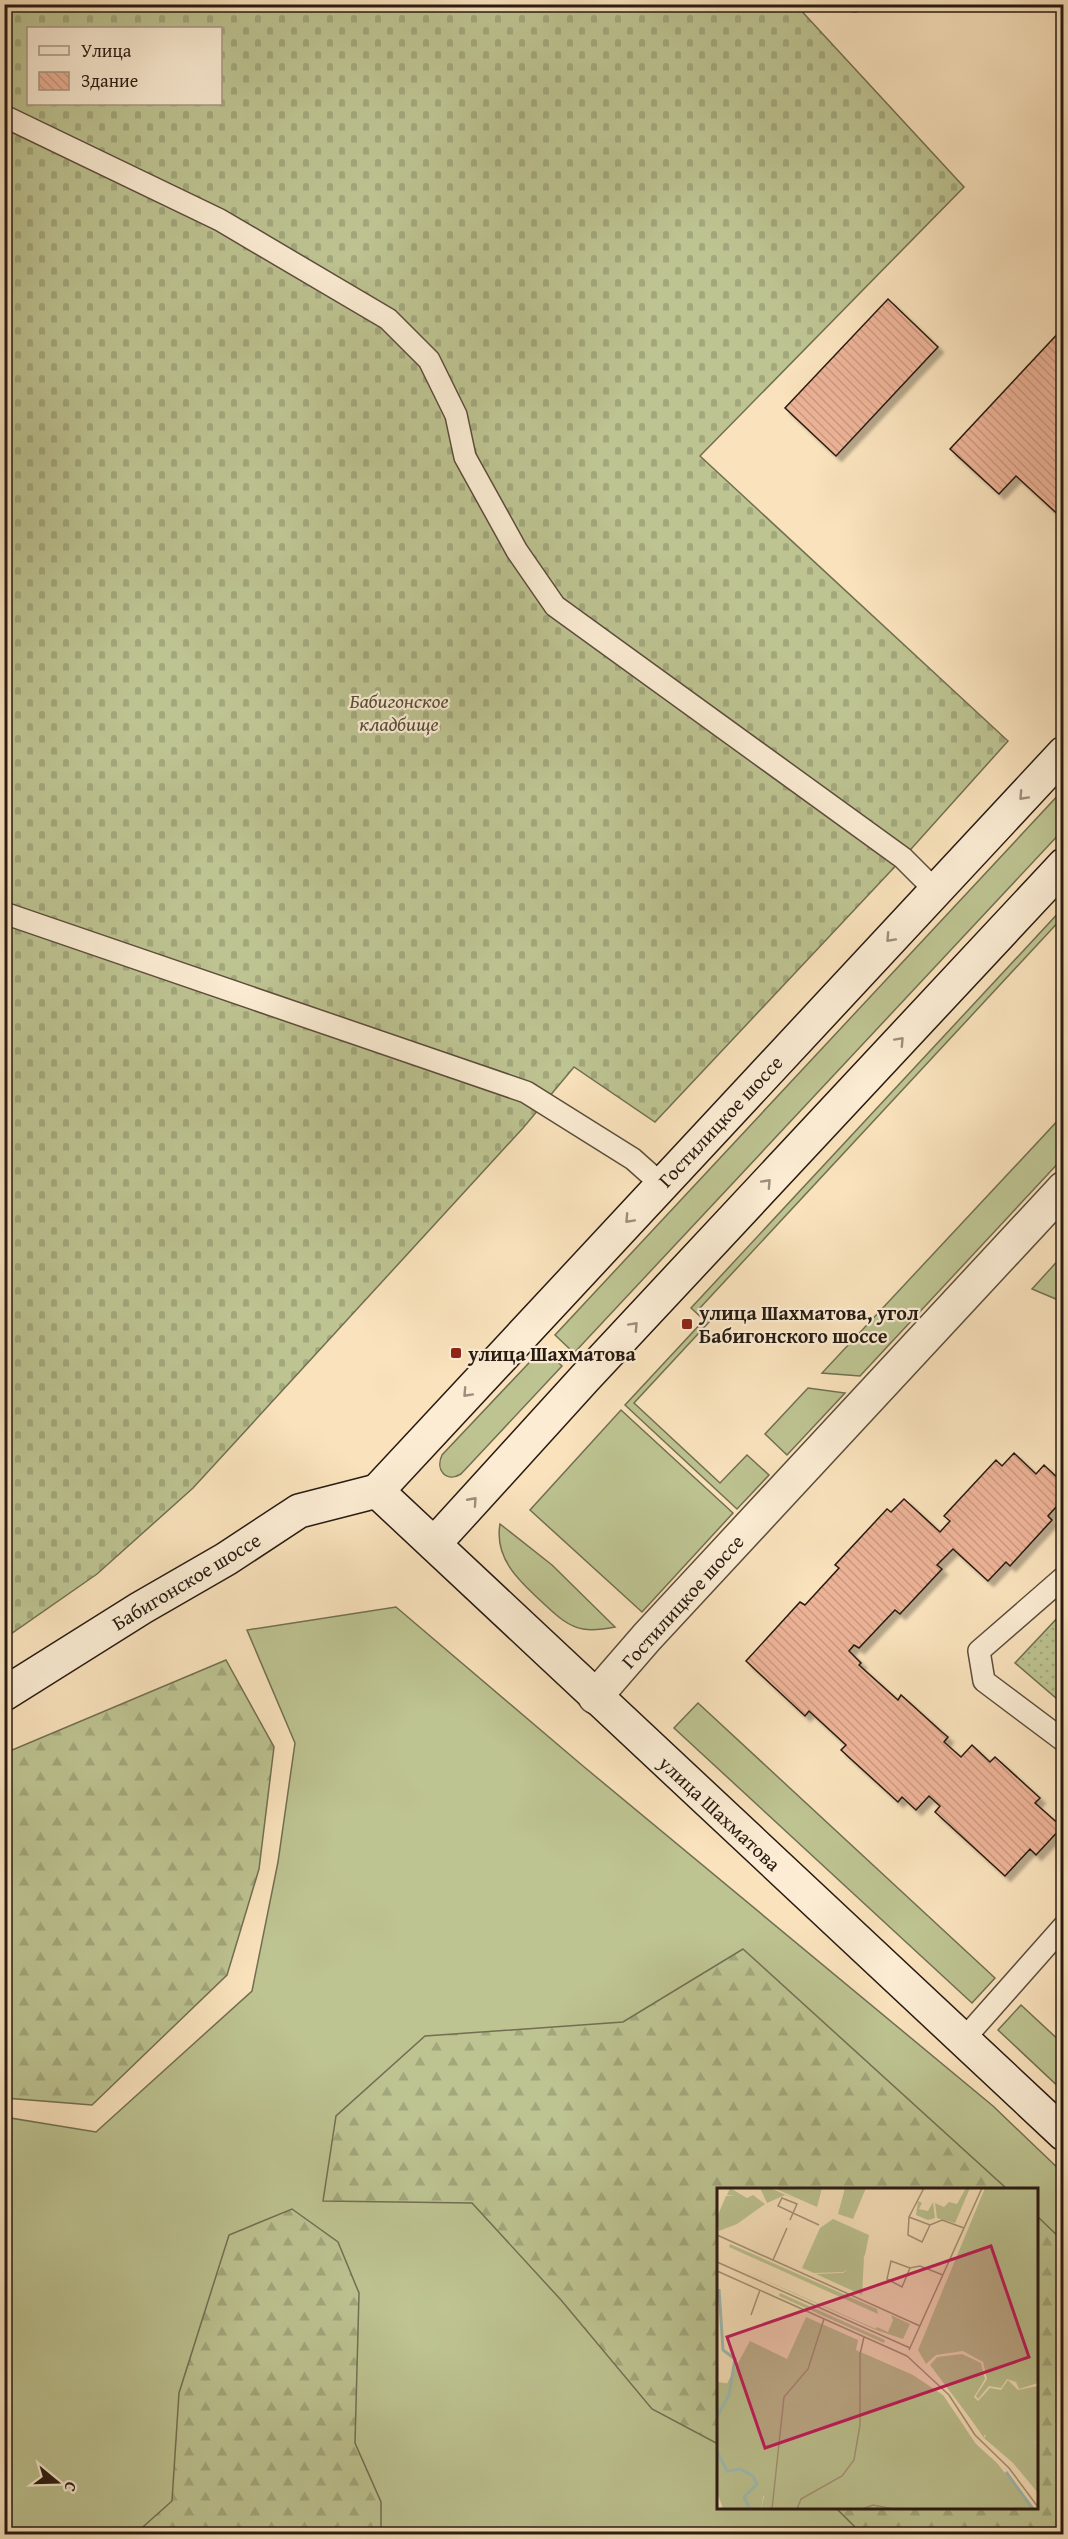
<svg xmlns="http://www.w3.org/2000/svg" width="1068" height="2539" viewBox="0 0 1068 2539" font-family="'Gentium Book Plus',serif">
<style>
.grass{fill:#bdc391;stroke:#726f52;stroke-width:1.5;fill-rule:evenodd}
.forest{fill:url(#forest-firs);stroke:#726f52;stroke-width:1.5}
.cemetery{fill:url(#cemetery-stones);stroke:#726f52;stroke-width:1.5;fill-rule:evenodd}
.park{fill:url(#park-dots);stroke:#726f52;stroke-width:1.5}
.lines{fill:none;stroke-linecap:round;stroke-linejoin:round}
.stream{stroke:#6f7c73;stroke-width:12}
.building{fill:url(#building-back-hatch);stroke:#281b12;stroke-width:1.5;filter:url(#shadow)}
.lane-casing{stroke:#5c4d3c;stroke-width:24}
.street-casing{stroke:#5c4d3c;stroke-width:36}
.secondary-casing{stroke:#281b12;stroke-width:36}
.lane{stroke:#fbecd3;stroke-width:21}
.street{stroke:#fbecd3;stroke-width:33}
.secondary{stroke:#fbecd3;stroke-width:33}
.oneway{stroke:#9c8e7c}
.poi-dot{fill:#8f2418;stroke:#fbecd3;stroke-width:2}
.labels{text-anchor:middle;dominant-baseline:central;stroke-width:4.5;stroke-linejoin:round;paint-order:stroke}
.park-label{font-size:20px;font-style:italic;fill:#554d38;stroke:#fbecd3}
.street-label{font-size:20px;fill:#281b12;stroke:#fbecd3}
.poi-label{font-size:20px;font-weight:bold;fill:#281b12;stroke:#fbecd3;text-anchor:start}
.inset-river{fill:none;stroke:#9ebdb3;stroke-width:3}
.inset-road{fill:none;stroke:#a59278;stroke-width:1.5}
.view{fill:#c2185b;fill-opacity:0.15;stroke:#c2185b;stroke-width:3}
.inset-edge{fill:none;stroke:#281b12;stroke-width:3}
</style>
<defs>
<pattern id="forest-firs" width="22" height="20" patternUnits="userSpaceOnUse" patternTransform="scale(1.5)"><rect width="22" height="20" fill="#bdc391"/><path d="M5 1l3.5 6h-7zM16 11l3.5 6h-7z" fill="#a2a77c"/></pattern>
<pattern id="cemetery-stones" width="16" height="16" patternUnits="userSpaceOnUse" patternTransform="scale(1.5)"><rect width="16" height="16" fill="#bdc391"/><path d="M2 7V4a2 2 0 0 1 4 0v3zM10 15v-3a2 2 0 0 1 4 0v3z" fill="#a2a77c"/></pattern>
<pattern id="park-dots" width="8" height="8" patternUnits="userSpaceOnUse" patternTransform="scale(1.5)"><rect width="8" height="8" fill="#bdc391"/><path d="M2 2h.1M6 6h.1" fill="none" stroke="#a2a77c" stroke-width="1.8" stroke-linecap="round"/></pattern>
<pattern id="building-back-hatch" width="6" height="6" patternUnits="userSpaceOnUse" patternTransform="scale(1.5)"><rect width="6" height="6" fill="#edb397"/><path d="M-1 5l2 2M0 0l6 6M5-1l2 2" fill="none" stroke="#cb9981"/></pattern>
<filter id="shadow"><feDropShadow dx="5.5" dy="5.5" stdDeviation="1.5" flood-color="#0004"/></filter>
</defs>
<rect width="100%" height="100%" fill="#f9e2bc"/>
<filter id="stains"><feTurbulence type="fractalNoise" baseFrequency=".00333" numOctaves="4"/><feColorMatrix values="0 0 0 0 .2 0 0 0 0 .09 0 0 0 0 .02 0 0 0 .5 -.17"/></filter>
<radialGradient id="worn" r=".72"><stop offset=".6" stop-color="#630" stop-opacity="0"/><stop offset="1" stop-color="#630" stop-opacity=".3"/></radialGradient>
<g class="grass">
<polygon points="1063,790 1063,830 574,1353 555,1335"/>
<polygon points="1063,908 1063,917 699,1309 710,1321 634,1403 720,1483 747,1455 769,1475 737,1509 625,1405 704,1320 691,1308"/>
<polygon points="1063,1115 1063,1158 860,1376 822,1373"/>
<polygon points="1063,1255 1063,1302 1032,1289"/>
<path d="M543,1348L562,1366L461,1474C446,1483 435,1470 442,1455Z"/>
<polygon points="808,1388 845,1393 787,1455 765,1434"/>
<polygon points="621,1410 733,1513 642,1612 530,1510"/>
<path d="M500,1524L552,1565L615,1627C605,1629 594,1631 583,1629C566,1626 554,1613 542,1602C519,1581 494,1558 500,1524Z"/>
<path d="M396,1607L583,1766L993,2106L1063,2173V2534H5L4,2117L96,2132L252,1991L278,1862L295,1743L247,1630ZM718,2190H1036V2508H718Z"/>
<polygon points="698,1703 995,1978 972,2003 674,1728"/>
<polygon points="1021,2005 1063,2044 1063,2091 998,2030"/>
</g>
<g class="forest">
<polygon points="226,1660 274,1747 259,1869 227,1975 92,2105 5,2098 5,1753"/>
<polygon points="743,1949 1007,2189 718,2190 718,2444 652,2409 561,2300 472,2203 323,2201 336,2116 425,2036 623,2022"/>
<polygon points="292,2209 338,2242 359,2293 355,2443 381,2502 381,2534 135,2534 172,2501 179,2393 229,2235"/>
<polygon points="1037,2216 1063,2241 1063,2534 862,2534 836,2508 1036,2508"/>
</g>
<path class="cemetery" d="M5,5H796L964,187L700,456L1008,741L903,858L655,1122L574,1067L523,1128L193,1488L97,1574L5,1638ZM28,28H220V104H28Z"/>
<polygon class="park" points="1063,1612 1063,1704 1015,1663"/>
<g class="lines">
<polyline class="stream" points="852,4 855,7 857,4"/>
</g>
<g class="building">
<polygon points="888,299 938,347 836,456 785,408"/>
<polygon points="1064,327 1064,520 1016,476 999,494 950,449"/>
<polygon points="1014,1453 1036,1474 1044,1465 1064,1484 1064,1498 1048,1516 1052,1520 1010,1566 1006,1562 988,1581 953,1549 937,1565 942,1569 900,1614 895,1610 859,1648 854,1645 849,1651 861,1663 859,1665 898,1700 901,1695 942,1732 948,1737 944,1742 961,1757 972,1745 990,1762 995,1757 1040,1798 1035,1803 1062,1827 1036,1855 1030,1849 1005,1876 935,1812 940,1806 929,1796 916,1810 902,1797 898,1802 841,1750 846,1745 809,1711 805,1716 746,1661 800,1602 805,1605 839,1568 835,1565 887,1509 891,1512 904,1499 940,1532 950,1521 944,1516 996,1460 1002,1466"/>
</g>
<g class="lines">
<defs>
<g id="lane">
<polyline points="4,116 220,220 388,319 429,360 456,415 465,457 517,551 555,606 903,858 935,890"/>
<polyline points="4,913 526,1092 633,1159 661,1184"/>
<polyline points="1064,1577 979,1651 984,1681 1064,1741"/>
<polyline points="963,2040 1064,1926"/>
</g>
<polyline id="street" points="595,1697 647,1637 1064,1188"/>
<g id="secondary">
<polyline points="377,1491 1064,753"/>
<polyline points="377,1491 1064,2134"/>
<polyline points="434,1544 585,1378 1064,865"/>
<polyline points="4,1694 141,1608 226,1559 299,1511 377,1491"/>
</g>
</defs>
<use href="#lane" class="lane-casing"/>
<use href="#street" class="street-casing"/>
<use href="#secondary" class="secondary-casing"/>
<use href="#lane" class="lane"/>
<use href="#street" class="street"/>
<use href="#secondary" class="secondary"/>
</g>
<defs><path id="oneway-chevron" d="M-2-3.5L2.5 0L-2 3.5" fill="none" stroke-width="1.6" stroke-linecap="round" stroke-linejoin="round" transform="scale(1.5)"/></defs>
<g class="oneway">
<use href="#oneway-chevron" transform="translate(1023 796) rotate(133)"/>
<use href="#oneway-chevron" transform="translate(890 938) rotate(133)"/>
<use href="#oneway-chevron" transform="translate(900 1041) rotate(-47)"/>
<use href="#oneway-chevron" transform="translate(767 1183) rotate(-47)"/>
<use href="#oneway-chevron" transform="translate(629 1219) rotate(133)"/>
<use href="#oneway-chevron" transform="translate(634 1326) rotate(-47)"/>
<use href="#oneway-chevron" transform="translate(467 1393) rotate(133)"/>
<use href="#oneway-chevron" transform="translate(473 1501) rotate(-48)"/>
</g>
<g class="poi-dot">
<rect x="681" y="1318" width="12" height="12" rx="3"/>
<rect x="450" y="1347" width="12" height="12" rx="3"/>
</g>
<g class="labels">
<g class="park-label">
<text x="399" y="700">Бабигонское<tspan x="399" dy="23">кладбище</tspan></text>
</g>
<g class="street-label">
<text transform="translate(720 1121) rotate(-47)">Гостилицкое шоссе</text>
<text transform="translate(186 1581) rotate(-31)">Бабигонское шоссе</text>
<text transform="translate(682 1601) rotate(-48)">Гостилицкое шоссе</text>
<text transform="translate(720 1813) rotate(43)">улица Шахматова</text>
</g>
<g class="poi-label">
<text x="699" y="1312">улица Шахматова, угол<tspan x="699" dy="23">Бабигонского шоссе</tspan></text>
<text x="468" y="1353">улица Шахматова</text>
</g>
</g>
<g transform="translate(717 2188)">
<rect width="321" height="321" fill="#f9e2bc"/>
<path d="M13,0L30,10L36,7L48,16L20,36L2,43L0,29L9,8L19,7H10ZM43,0H53L81,12L68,7L50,15ZM57,0L93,2L105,0L100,19ZM128,0H149L136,31L121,26ZM249,0H253L238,35L220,30L218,15L227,19L232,14L240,16ZM268,0H321V195L302,201L299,194L290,191L284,200L272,198L261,211L259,208L270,191L266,174L246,163L219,167L209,176L201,162ZM201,13L205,15L202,21L211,23L216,14L218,30L211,32L199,27ZM116,31L152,47L148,67L142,75L126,84L97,85L85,80L103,40ZM13,56L160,121L161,126L12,59ZM147,69L145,107L99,86L126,85ZM0,71L159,141L160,139L171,144L176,132L174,127L193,136L186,151L159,142ZM63,105L168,152L167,155L62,108ZM253,230L316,237L321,241V255L267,247V250Z" fill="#bdc391"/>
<path d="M270,15L290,26L299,44L279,83L275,106L260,132L266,148L256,150L245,143L236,123L224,113L264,21ZM308,126L321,127V154L311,158L302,153L273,156L268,151L274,141ZM245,166L264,175L268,191L257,209L261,213L273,200L284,202L291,192L301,202L321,198V241L253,230L213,177L220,169ZM0,194L64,203L44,321H6L0,304ZM270,246L321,255V305L296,275L267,250Z" fill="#bdc391"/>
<path d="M89,129L141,152L139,162L196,187L226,207L259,256L280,275L316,321H44L47,308L19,293L0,243V214L33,153L70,171Z" fill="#bdc391"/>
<path class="inset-river" d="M0,229L12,207L18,171L6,162L2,101M0,263L10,283L24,281L36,288L40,296L27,309L33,321M289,284L316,321"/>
<path class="inset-road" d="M207,0L192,29L213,37L225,32L247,40M65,10L80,16L76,25L61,18ZM192,29L191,47L205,54L213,37M73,32L76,25L102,37M0,47L203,138M56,72L70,40M0,74L193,160M193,80L185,99L170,91L174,73L193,80L203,78L226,87M0,83L190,168M34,127L43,102M192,162L265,0M190,168L232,207L258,247L292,280L321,319M55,321L67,209L91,181L107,131M80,321L84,311L125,288L137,272L143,237V166L147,149M145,321L156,317L176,321"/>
<path class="view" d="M274,58L312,169L48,260L10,149Z"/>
<rect width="321" height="321" class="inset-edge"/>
</g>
<rect width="1068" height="2539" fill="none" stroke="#f9e2bc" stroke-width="24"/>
<rect x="6" y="6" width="1056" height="2527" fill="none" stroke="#281b12" stroke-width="3"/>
<rect x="12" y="12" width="1044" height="2515" fill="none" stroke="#281b12" stroke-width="1.5"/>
<rect x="27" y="27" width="195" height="78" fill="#fbecd3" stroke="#a79886" stroke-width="1.5"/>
<rect x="39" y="46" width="30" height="9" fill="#fbecd3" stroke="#a79886" stroke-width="1.5"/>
<text x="81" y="57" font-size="18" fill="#281b12">Улица</text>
<rect x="39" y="72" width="30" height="18" fill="url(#building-back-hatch)" stroke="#a79886" stroke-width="1.5"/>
<text x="81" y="87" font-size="18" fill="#281b12">Здание</text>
<g transform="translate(57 2482) rotate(109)" stroke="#fbecd3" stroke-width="4.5" paint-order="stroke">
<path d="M0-4.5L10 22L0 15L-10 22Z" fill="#281b12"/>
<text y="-9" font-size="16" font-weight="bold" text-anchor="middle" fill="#281b12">С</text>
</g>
<rect width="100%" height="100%" filter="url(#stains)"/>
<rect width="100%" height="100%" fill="url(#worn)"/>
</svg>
